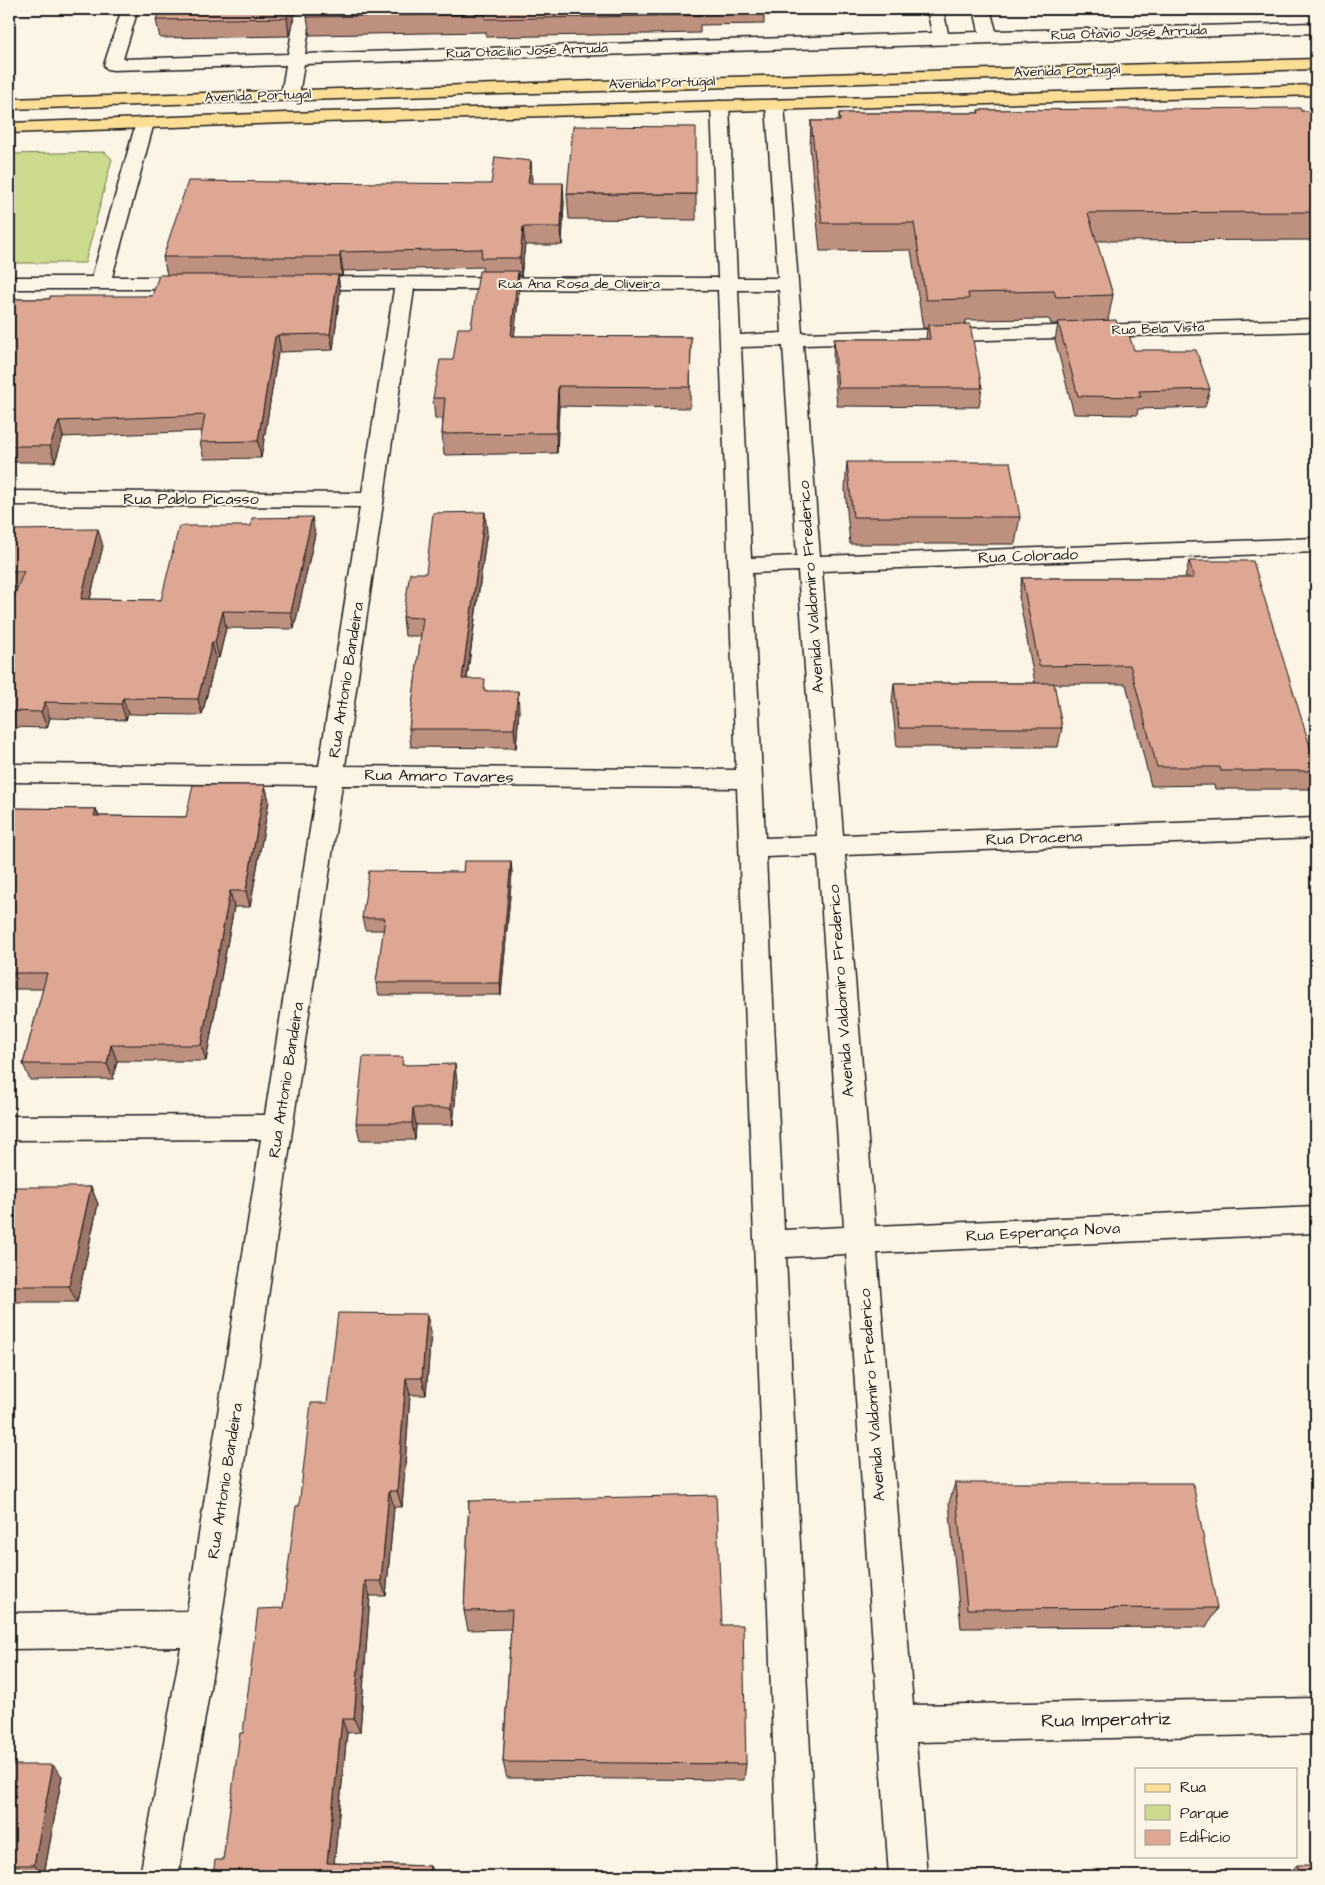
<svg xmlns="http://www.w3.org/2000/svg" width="1325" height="1885" viewBox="0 0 1325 1885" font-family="'Architects Daughter',sans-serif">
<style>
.green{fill:#ccda8e;stroke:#747b55}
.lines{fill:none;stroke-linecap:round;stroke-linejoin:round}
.minor-casing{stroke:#1c1c1c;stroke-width:3}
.major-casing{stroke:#1c1c1c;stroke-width:3}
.minor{fill:#fcf5e5;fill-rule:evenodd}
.major{fill:#fdde96;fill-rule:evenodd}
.wall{fill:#be907f;stroke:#1c1c1c}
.shaded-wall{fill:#9b7568;stroke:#1c1c1c}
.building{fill:#dda794;stroke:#1c1c1c}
.labels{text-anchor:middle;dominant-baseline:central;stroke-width:4;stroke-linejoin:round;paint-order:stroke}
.far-street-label{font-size:14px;fill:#1c1c1c;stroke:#fcf5e5}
.street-label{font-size:16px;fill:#1c1c1c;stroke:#fcf5e5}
.near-street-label{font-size:19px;fill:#1c1c1c;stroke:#fcf5e5}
</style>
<rect width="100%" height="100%" fill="#fcf5e5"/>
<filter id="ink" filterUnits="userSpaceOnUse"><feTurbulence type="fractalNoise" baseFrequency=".02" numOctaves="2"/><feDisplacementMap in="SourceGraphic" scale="10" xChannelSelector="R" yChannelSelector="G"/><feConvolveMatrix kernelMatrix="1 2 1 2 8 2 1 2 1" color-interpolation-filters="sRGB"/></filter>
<g filter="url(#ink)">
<polygon class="green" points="105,152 112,159 85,263 9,263 9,154"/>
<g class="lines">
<defs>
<g id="minor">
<polygon points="122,9 138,9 123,59 288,54 296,9 312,9 305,54 932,33 927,9 943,9 948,33 979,32 974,9 990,9 996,31 1316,23 1316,33 304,64 299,95 296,99 290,100 284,99 281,95 286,65 113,70 107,69 104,65"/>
<path d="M775,100L781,101L784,105L802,333L1316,319V331L803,345L820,556L1316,538V552L822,571L843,835L1316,818V838L845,855L875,1226L1316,1207V1233L877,1253L913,1705L1316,1698V1734L916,1742L927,1876H889L846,1254L786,1257L816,1876H778L737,788L342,785L220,1629L178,1876H140L181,1647L9,1649V1613L187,1611L261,1139L9,1140V1116L265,1115L317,785L9,782V764L319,766L360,507L9,505V491L362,493L394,289H303L296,287L293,283L296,279L303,277L718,278L711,106L714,102L720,101L726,102L729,106L737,278H778L766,105L769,101ZM414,289L718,290L736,770L345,766ZM738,290H779L782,333L740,335ZM783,346L797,556L751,558L741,347ZM798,571L817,836L765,838L752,573ZM818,855L844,1227L784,1230L766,857Z"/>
<polygon points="145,118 151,119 154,123 112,277 192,277 199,279 202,283 199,287 192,289 9,289 9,277 92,277 136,123 139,119"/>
</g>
<g id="major">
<polygon points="1316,59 1316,69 9,109 9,99"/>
<polygon points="1316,85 1316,95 286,123 9,133 9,123 286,113"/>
</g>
</defs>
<use href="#minor" class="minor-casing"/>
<use href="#major" class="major-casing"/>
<use href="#minor" class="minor"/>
<use href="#major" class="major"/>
</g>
<g class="wall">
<polygon points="160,9 296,9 289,36 160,38 156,20"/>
<polygon points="308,9 764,9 764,24 700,25 700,33 486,37 486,32 310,35 307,17"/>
<polygon points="978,110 1316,111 1316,240 1096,241 1113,295 1108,320 1134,350 1210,389 1205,407 1138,409 1137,415 1074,414 1055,340 1058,324 1051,324 1049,319 966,320 965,324 982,388 979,407 837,406 833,358 834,339 926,339 927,328 923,328 911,250 820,251 810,148 811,121 839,121 839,113 978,113"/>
<polygon points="531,161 531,183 564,201 562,245 525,245 521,276 518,276 519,291 514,336 691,337 690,408 559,406 557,453 444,455 442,434 443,419 435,419 433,398 453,360 471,328 482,271 482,267 343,271 342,276 338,275 340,291 333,350 281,352 278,353 261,458 204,459 200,442 202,431 63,437 55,462 9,462 9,299 50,299 152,296 167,275 163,257 491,184"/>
<polygon points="567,194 696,194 696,220 569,219"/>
<polygon points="847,462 1020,517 1015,544 850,544 845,489"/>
<polygon points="9,530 103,546 90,599 161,600 315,534 294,629 226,628 219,658 216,658 202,715 128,714 126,720 50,718 47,728 9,727 9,609 17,587 9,587"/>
<polygon points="487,531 467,679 519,710 516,748 411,747 409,729 421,636 405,636 403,617 426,573"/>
<polygon points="1189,561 1316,766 1316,775 1311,789 1215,789 1214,785 1151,786 1126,684 1054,684 1062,728 1058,747 897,747 892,702 894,683 1035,683 1019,597 1022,578 1185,578"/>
<polygon points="265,785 269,801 250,907 234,907 206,1061 117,1061 113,1079 30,1080 23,1064 43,989 9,989 9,808 96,809 99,816 186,817"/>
<polygon points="511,861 512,873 501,995 379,995 376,983 384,930 365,930 362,918 463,872"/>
<polygon points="405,1065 457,1081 453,1125 416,1125 415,1140 360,1140 356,1123"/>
<polygon points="91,1187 98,1204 77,1302 9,1302 9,1191"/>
<polygon points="427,1314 431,1332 426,1395 410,1395 402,1507 394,1507 386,1596 370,1596 360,1732 347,1733 334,1863 430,1866 434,1876 213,1876 223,1860 243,1733 283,1608 299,1506 327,1403"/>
<polygon points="955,1483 1217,1608 1206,1627 961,1628 949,1503"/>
<polygon points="469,1501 722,1625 746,1764 744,1780 507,1778 503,1762 511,1629 468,1630 464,1611"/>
<polygon points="9,1765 62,1776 44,1875 9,1875"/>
<polygon points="1297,1865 1316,1876 1287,1876 1287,1875"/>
</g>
<g class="shaded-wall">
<polygon points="289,9 296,9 289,36 287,18"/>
<polygon points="531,161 532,179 529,201 528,183"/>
<polygon points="563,183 564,201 562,245 561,227"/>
<polygon points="523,227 525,245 521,276 520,258"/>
<polygon points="340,252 343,271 342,276 340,257"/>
<polygon points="518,271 519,291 512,357 511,336"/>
<polygon points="338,275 340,291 333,350 330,334"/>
<polygon points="278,335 281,352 278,353 261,458 258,441 275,337"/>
<polygon points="558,386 559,406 557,453 556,433"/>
<polygon points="59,421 63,437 55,462 50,446"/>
<polygon points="485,512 487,531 464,698 462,679"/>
<polygon points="312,517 315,534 294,629 291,612"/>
<polygon points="98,529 103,546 86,615 81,599"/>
<polygon points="223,611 226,628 219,658 215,642"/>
<polygon points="212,642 216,658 202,715 198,699"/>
<polygon points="518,691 519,710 516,748 514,729"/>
<polygon points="123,698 128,714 126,720 121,704"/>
<polygon points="45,702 50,718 47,728 41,712"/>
<polygon points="265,785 269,801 250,907 246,891"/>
<polygon points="96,809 102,825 94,816"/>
<polygon points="511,861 512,873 501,995 500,983"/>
<polygon points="230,891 234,907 206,1061 201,1045"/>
<polygon points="111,1045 117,1061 113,1079 107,1064"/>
<polygon points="455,1064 457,1081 453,1125 451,1108"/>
<polygon points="413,1108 416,1125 415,1140 412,1123"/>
<polygon points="91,1187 98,1204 77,1302 69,1286"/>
<polygon points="427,1314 431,1332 426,1395 422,1378"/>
<polygon points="406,1378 410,1395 402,1507 397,1491"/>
<polygon points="389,1491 394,1507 386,1596 381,1581"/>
<polygon points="365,1581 370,1596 360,1732 354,1719"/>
<polygon points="342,1719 347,1733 333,1875 327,1863"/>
<polygon points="53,1765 62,1776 44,1875 34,1865"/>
<polygon points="430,1866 434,1876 429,1876"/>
</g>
<g class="building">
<polygon points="160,9 289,9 287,18 156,20"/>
<polygon points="308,9 699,9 700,15 485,19 485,14 307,17"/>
<polygon points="1300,108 1301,111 1316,111 1316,212 1088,213 1113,295 1056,297 1054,291 968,293 969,299 926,300 914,223 822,223 811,121 840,121 839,113 979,113 978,110"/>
<polygon points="573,126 696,127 696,194 567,194"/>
<polygon points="495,157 531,161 528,183 563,183 561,227 523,227 520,258 481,258 482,249 340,252 340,257 163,257 188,181 491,184"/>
<polygon points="479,271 518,271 511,336 691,337 690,387 558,386 556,433 442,434 445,398 433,398 440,360 453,360 458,328 471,328"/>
<polygon points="159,275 338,275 330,334 278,335 275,337 258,441 200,442 205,415 59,421 50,446 9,446 9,299 50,299 50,296 152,296"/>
<polygon points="1116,320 1121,335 1129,335 1134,350 1196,350 1210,389 1139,391 1141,397 1078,396 1058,322"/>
<polygon points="970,324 982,388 838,388 834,339 930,339 928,325"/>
<polygon points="847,462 1010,462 1020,517 853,517"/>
<polygon points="485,512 462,679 485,679 484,691 518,691 514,729 409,729 423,618 403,617 410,573 426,573 433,513"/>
<polygon points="312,517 291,612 223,611 215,642 212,642 198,699 123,698 121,704 45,702 41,712 9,711 9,609 24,571 9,571 9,530 98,529 81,599 161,600 179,526 251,526 252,518"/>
<polygon points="1189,561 1253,561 1316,766 1316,771 1221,771 1220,767 1157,767 1130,665 1039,666 1022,578 1194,578"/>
<polygon points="894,683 1054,683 1062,728 899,728"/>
<polygon points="193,785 265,785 246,891 230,891 201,1045 111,1045 107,1064 23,1064 47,973 9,973 9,808 96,809 94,816 186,817"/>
<polygon points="464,861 511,861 500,983 376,983 385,918 362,918 369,871 463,872"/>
<polygon points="363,1057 403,1057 402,1065 455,1064 451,1108 413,1108 412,1123 356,1123"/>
<polygon points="10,1187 91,1187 69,1286 9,1286 9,1191"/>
<polygon points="338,1313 427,1314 422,1378 406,1378 397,1491 389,1491 381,1581 365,1581 354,1719 342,1719 327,1863 430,1866 429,1876 213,1876 215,1860 223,1860 240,1733 243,1733 258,1609 283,1608 296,1506 299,1506 311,1403 327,1403"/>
<polygon points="955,1483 1193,1483 1217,1608 967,1609"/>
<polygon points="716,1495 722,1625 743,1625 746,1764 503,1762 512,1610 464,1611 469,1501"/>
<polygon points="9,1765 53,1765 34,1865 9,1865"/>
<polygon points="1297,1865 1316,1865 1316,1876 1299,1876"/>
</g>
</g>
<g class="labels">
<g class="far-street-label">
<text transform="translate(1129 33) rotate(-2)">Rua Otávio José Arruda</text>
<text transform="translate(527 51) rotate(-2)">Rua Otacílio José Arruda</text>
<text transform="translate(1067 71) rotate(-2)">Avenida Portugal</text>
<text transform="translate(662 83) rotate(-2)">Avenida Portugal</text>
<text transform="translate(258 96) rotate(-2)">Avenida Portugal</text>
<text x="579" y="284">Rua Ana Rosa de Oliveira</text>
<text transform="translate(1158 329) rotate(-2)">Rua Bela Vista</text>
</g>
<g class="street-label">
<text x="191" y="499">Rua Pablo Picasso</text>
<text transform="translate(1028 556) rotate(-2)">Rua Colorado</text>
<text transform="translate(811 587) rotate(-94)">Avenida Valdomiro Frederico</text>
<text transform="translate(346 680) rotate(-81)">Rua Antonio Bandeira</text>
<text transform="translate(439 776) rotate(1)">Rua Amaro Tavares</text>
<text transform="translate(1034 838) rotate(-2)">Rua Dracena</text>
<text transform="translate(841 991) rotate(-94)">Avenida Valdomiro Frederico</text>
<text transform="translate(286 1080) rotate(-81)">Rua Antonio Bandeira</text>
<text transform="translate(1043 1232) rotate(-3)">Rua Esperança Nova</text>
<text transform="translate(872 1395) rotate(-94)">Avenida Valdomiro Frederico</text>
<text transform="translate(225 1481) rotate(-81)">Rua Antonio Bandeira</text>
</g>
<g class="near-street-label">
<text transform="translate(1106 1720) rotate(-1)">Rua Imperatriz</text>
</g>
</g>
<rect width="1325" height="1885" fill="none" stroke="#fcf5e5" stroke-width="30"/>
<rect x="15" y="15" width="1295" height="1855" fill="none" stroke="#1c1c1c" stroke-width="2" filter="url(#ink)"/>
<rect x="1135" y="1768" width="162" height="90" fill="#fcf5e5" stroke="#a29e95"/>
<rect x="1145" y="1784" width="25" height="8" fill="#fdde96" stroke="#a29e95"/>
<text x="1180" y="1792" font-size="15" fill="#1c1c1c">Rua</text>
<rect x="1145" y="1805" width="25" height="15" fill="#ccda8e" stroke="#a29e95"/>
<text x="1180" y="1818" font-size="15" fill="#1c1c1c">Parque</text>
<rect x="1145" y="1830" width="25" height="15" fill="#dda794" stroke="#a29e95"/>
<text x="1180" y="1842" font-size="15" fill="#1c1c1c">Edifício</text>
</svg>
